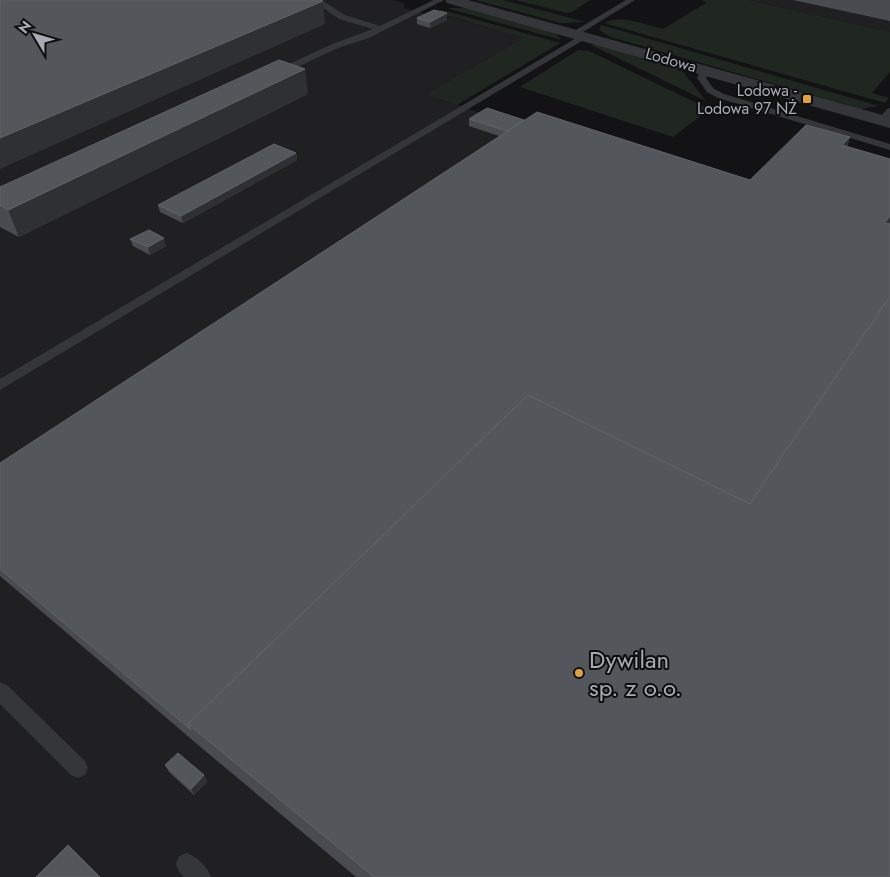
<svg xmlns="http://www.w3.org/2000/svg" width="890" height="877" viewBox="0 0 890 877" font-family="Jost,sans-serif">
<style>
.built{fill:#202022}
.green{fill:#202720}
.lines{fill:none;stroke-linecap:round;stroke-linejoin:round}
.service{fill:#353639;fill-rule:evenodd}
.tertiary{fill:#353639;fill-rule:evenodd}
.wall{fill:#494b50}
.shaded-wall{fill:#2f3034}
.building{fill:#53565a;stroke:#606368}
.poi-dot{fill:#e0a240;stroke:#0e0e10;stroke-width:2}
.labels{text-anchor:middle;dominant-baseline:central;stroke-width:4;stroke-linejoin:round;paint-order:stroke}
.far-street-label{font-size:16px;fill:#a6abb4;stroke:#0e0e10}
.far-poi-label{font-size:16px;fill:#a6abb4;stroke:#0e0e10;text-anchor:end}
.near-poi-label{font-size:24px;fill:#a6abb4;stroke:#0e0e10;text-anchor:start}
</style>
<rect width="100%" height="100%" fill="#131315"/>
<g class="built">
<polygon points="0,0 392,0 404,3 404,8 435,16 453,18 525,38 426,94 529,130 746,195 890,175 890,877 0,877"/>
<polygon points="749,0 890,0 890,32"/>
</g>
<g class="green">
<polygon points="475,0 503,0 585,22 561,23"/>
<polygon points="516,0 590,0 572,12 566,13"/>
<path d="M702,0H749L890,32V72L872,93L889,98L885,103L604,23C621,14 646,25 663,29L706,3Z"/>
<polygon points="447,8 465,8 550,31 557,34 561,40"/>
<polygon points="442,10 560,43 457,105 426,94 524,38 452,17 433,14"/>
<polygon points="601,25 879,106 861,109 611,37 599,30"/>
<polygon points="591,45 599,45 680,68 706,101"/>
<polygon points="578,50 589,51 709,109 673,137 520,87"/>
</g>
<g class="lines">
<g class="service">
<polygon points="312,0 321,0 345,15 380,26 434,0 444,0 369,38 338,48 278,76 272,76 272,72 332,44 373,29 339,19"/>
<polygon points="626,0 635,0 578,35 571,33"/>
<polygon points="583,34 590,36 0,390 0,379"/>
<polygon points="706,67 710,70 706,78 713,88 724,94 890,144 890,150 718,98 707,92 697,78 703,68"/>
<polygon points="890,108 890,117 885,122 879,122 879,118 887,109"/>
<polygon points="0,682 7,685 85,761 88,768 85,775 78,778 71,775 0,704"/>
<path d="M187,853C198,858 207,866 211,877H184L179,872L176,864L179,856Z"/>
</g>
<polygon class="tertiary" points="445,0 468,0 890,117 890,128 447,3"/>
</g>
<g class="wall">
<polygon points="793,0 890,0 890,21"/>
<polygon points="417,18 447,20 430,28 417,24"/>
<polygon points="308,94 19,237 0,227 0,187"/>
<polygon points="469,119 524,120 750,180 850,137 847,147 889,224 890,877 356,877 197,744 0,576 0,463 499,136 469,126"/>
<polygon points="296,153 297,160 183,223 160,212 158,205"/>
<polygon points="130,239 166,246 150,255 133,246"/>
<polygon points="165,765 204,775 207,782 194,795 169,772"/>
</g>
<g class="shaded-wall">
<polygon points="323,1 325,24 0,169 0,138"/>
<polygon points="447,13 447,20 430,28 430,22"/>
<polygon points="305,69 308,94 19,237 8,210"/>
<polygon points="850,137 845,151 842,145"/>
<polygon points="296,153 297,160 183,223 181,216"/>
<polygon points="890,216 890,223 879,238 885,223"/>
<polygon points="164,238 166,246 150,255 148,247"/>
<polygon points="204,775 207,782 194,795 191,789"/>
</g>
<g class="building">
<polygon points="0,0 319,0 323,1 0,138"/>
<polygon points="434,10 447,13 430,22 417,18"/>
<polygon points="279,60 305,69 8,210 0,205 0,187"/>
<polygon points="487,108 524,120 507,131 469,119"/>
<polygon points="537,112 750,180 806,125 850,137 842,145 890,159 890,216 885,223 890,224 890,296 750,504 528,395 188,724 191,730 0,569 0,463"/>
<polygon points="274,144 296,153 181,216 158,205"/>
<polygon points="149,230 164,238 148,247 130,239"/>
<polygon points="890,296 890,877 374,877 188,724 528,395 750,504"/>
<polygon points="178,753 204,775 191,789 165,765"/>
<polygon points="68,845 100,877 36,877"/>
</g>
<g class="poi-dot">
<rect x="802" y="94" width="10" height="10" rx="2.5"/>
<circle cx="579" cy="673" r="5"/>
</g>
<g class="labels">
<g class="far-street-label">
<text transform="translate(671 60) rotate(16)">Lodowa</text>
</g>
<g class="far-poi-label">
<text x="797" y="90">Lodowa -<tspan x="797" dy="18">Lodowa 97 NŻ</tspan></text>
</g>
<g class="near-poi-label">
<text x="589" y="659">Dywilan<tspan x="589" dy="28">sp. z o.o.</tspan></text>
</g>
</g>
<g transform="translate(35 35) rotate(308)" stroke="#0e0e10" stroke-width="4" paint-order="stroke">
<path d="M0-4L9 19L0 12L-9 19Z" fill="#a6abb4"/>
<text y="-8" font-size="14" font-weight="bold" text-anchor="middle" fill="#a6abb4">N</text>
</g>
</svg>
